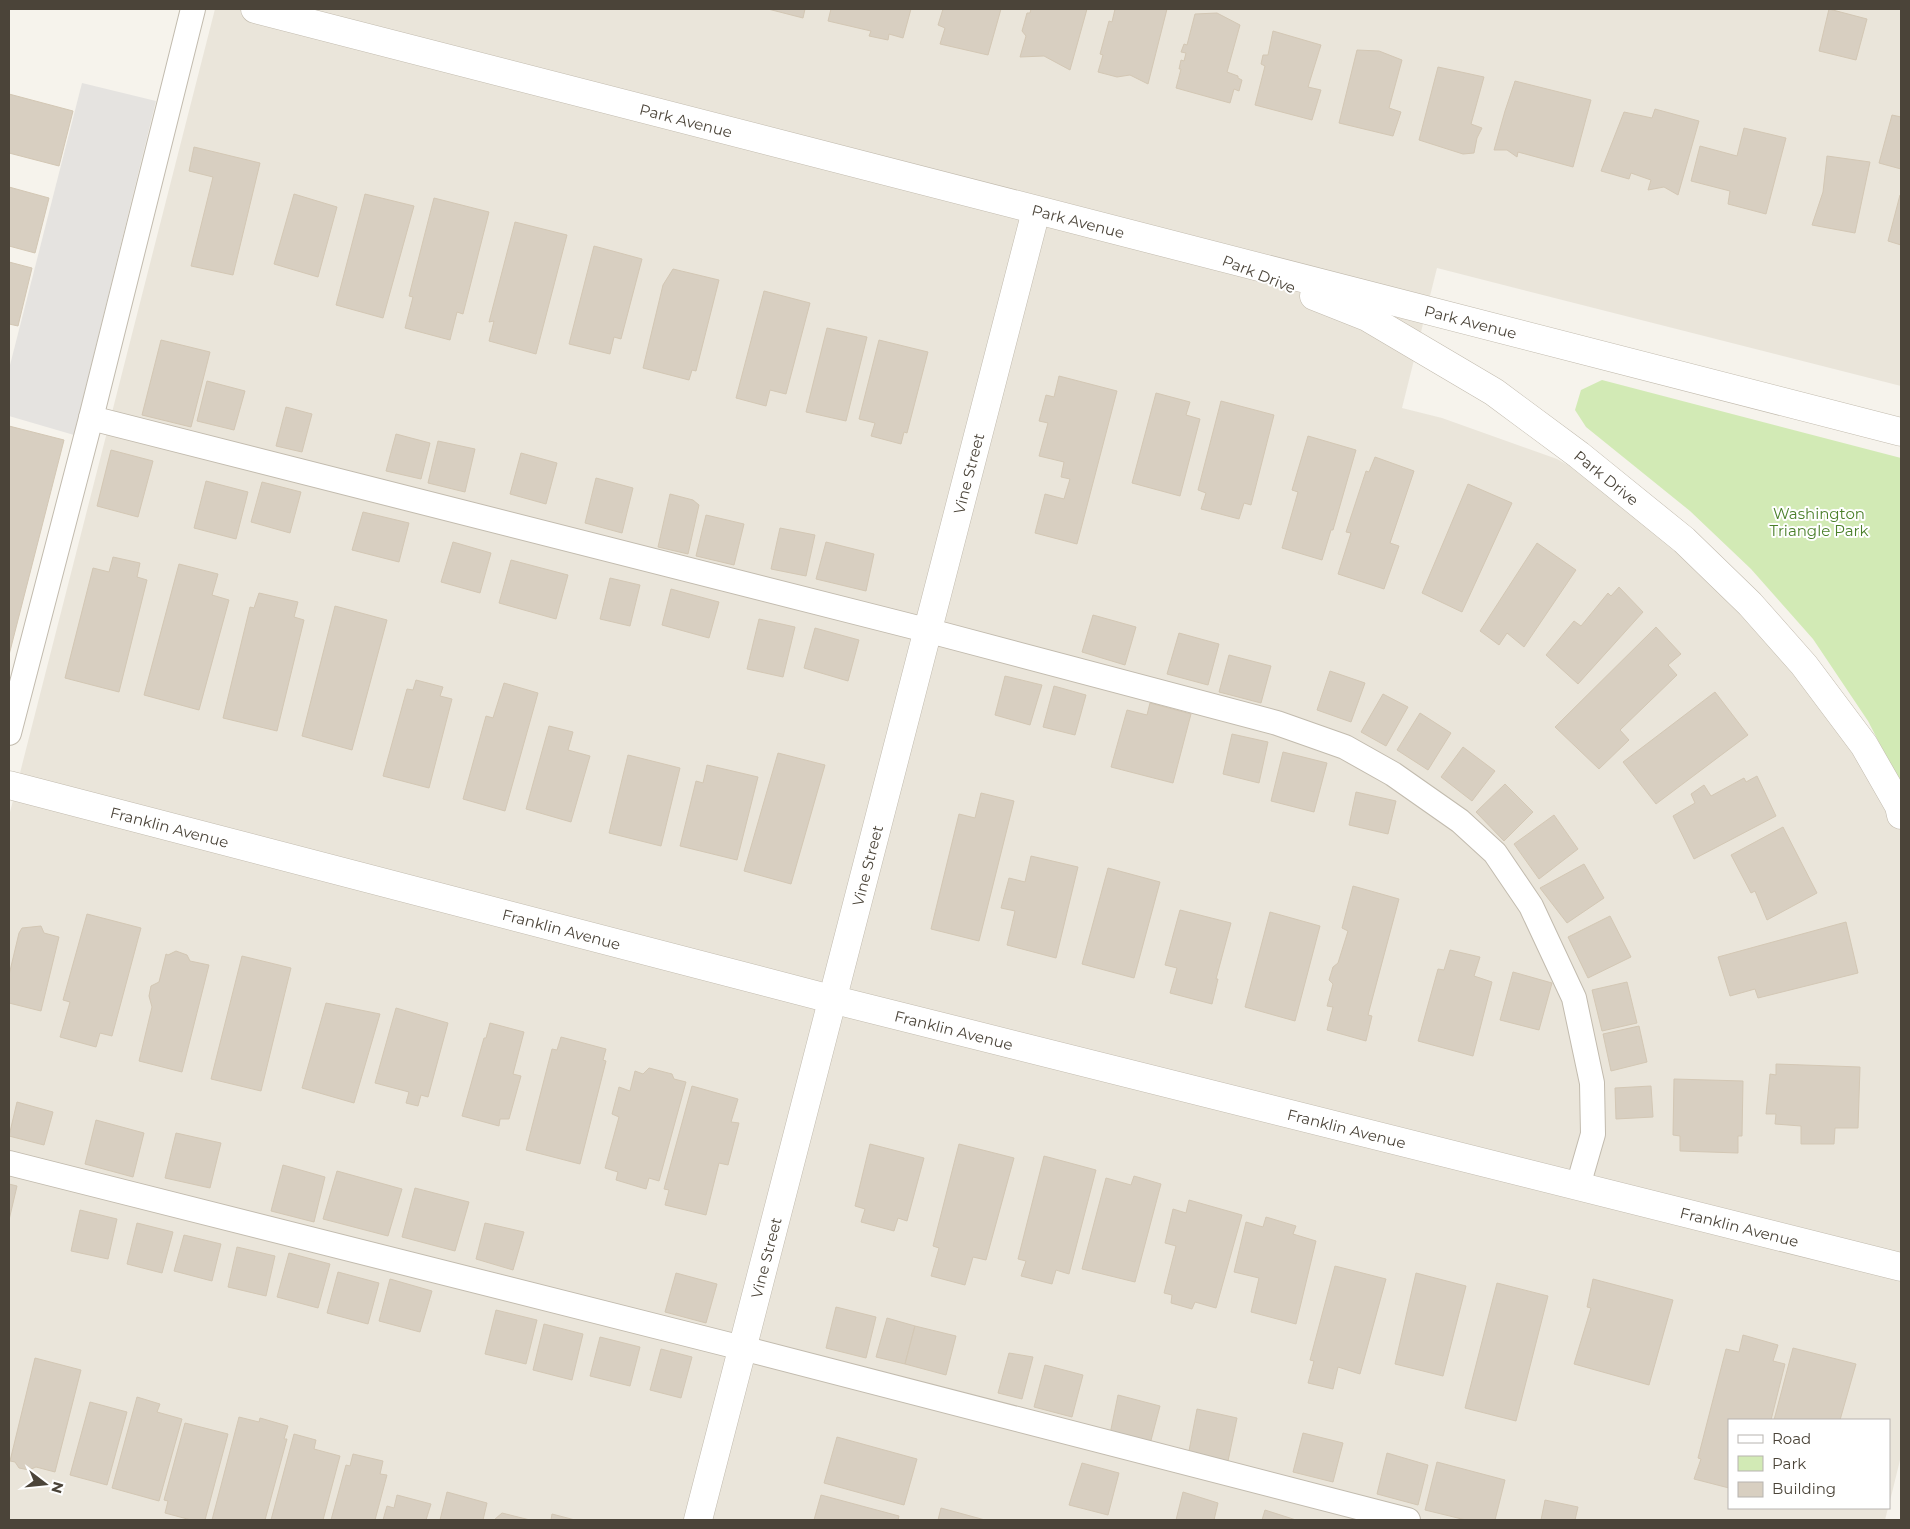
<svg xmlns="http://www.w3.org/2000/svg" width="1910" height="1529" viewBox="0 0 1910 1529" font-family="Montserrat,sans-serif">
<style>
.residential{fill:#eae5da}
.green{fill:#d2eab5}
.parking{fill:#e5e3e0}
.building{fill:#d8cfc1;stroke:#d3c7b4}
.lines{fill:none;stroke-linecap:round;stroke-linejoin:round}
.lane-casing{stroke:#c2bbae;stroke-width:26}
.street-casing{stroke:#c2bbae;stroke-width:29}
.lane{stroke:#fff;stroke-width:24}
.street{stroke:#fff;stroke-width:28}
.labels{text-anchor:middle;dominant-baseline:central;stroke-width:4;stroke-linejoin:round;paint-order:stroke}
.street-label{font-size:15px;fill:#4b4439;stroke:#fff}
.park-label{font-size:15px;fill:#4a7f2a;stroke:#fff}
</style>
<rect width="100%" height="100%" fill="#f6f3ec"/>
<polygon class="residential" points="215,9 1901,9 1901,386 1437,268 1402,408 1442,418 1557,459 1664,519 1901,797 1901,1456 1889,1505 1889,1420 1729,1420 1729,1508 1888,1508 1885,1520 9,1520 9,816"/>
<polygon class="green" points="1602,380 1901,458 1901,785 1868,721 1813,639 1751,569 1690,511 1586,427 1575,410 1581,390"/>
<polygon class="parking" points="82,83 156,101 74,435 9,416 9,369"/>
<g class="building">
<polygon points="768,9 805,9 803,18"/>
<polygon points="831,9 911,9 903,38 889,34 888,40 869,36 871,31 828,21"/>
<polygon points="943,9 1001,9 988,55 940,44 945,28 938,25"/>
<polygon points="1031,9 1087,9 1070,70 1044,56 1020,57 1026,36 1022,31 1027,13 1030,13"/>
<polygon points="1115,9 1167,9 1148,84 1130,75 1117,77 1098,72 1103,55 1100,54 1109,21 1112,22"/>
<polygon points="1829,9 1867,19 1856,60 1819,51"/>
<polygon points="1217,13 1240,25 1227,72 1238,76 1238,78 1242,80 1239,91 1234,89 1230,103 1176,88 1181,69 1179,69 1181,60 1184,61 1186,53 1181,52 1184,44 1187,45 1195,14"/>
<polygon points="1273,31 1321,45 1308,87 1321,90 1312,120 1255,105 1265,66 1261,64 1263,55 1268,55"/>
<polygon points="1357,50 1379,51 1402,60 1389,108 1401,112 1393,136 1339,123"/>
<polygon points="1438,67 1484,77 1471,124 1482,128 1477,138 1474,153 1463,154 1419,140"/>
<polygon points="1515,81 1591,100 1573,167 1518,152 1517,157 1507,150 1494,150 1505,111"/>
<polygon points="9,94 73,111 59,166 9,153"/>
<polygon points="1655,109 1699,121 1678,195 1664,187 1648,190 1651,180 1631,173 1629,179 1601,171 1624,112 1652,118"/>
<polygon points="1892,115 1901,117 1901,169 1879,163"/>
<polygon points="1744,128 1786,138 1766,214 1728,204 1730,191 1691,181 1700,146 1737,156"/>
<polygon points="194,147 260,163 233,275 191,266 213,177 189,171"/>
<polygon points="1827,156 1870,162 1855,233 1812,225 1823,192"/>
<polygon points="9,187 49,198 35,253 9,246"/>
<polygon points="294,194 337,207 318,277 274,264"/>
<polygon points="365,194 414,206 383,318 336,305"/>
<polygon points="1900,195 1901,195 1901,245 1888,241"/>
<polygon points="434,198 489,212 463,314 457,312 450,340 405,328 413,297 409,296"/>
<polygon points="515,222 567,235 536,354 489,341 494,321 489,322"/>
<polygon points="594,246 642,259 621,339 614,337 610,354 569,344"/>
<polygon points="9,262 32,268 18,326 9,324"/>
<polygon points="673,269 719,280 696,371 692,370 689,380 643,368 663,285"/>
<polygon points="764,291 810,303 786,394 770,390 766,406 736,398"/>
<polygon points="827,328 867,337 846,421 806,412"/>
<polygon points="161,340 210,352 191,427 142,415"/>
<polygon points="879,340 928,352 907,433 904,432 901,444 871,436 875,423 859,419"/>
<polygon points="1059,376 1117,391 1077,544 1035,533 1045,494 1064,499 1070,479 1061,477 1064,462 1039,456 1048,423 1039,421 1046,395 1054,397"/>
<polygon points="207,381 245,391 234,430 197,421"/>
<polygon points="1156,393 1190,402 1186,415 1200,419 1180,496 1132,483"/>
<polygon points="1221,401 1274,415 1251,505 1244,503 1239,519 1201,509 1206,493 1198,490"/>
<polygon points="286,407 312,414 302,452 276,446"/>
<polygon points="9,426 64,440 9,655"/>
<polygon points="396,434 430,443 421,479 386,471"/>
<polygon points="1308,436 1356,450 1333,530 1331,530 1322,560 1282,548 1298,492 1292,490"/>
<polygon points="438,441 475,449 465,492 428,483"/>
<polygon points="111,450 153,461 138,517 97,506"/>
<polygon points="521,453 557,463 546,504 510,494"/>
<polygon points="1375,457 1414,471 1390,543 1399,546 1384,589 1338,574 1351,533 1346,532 1366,471 1369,472"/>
<polygon points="596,478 633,488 622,533 585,523"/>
<polygon points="206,481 248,492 236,539 194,528"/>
<polygon points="262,482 301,492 290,533 251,522"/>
<polygon points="1468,484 1512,503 1462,612 1422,593"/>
<polygon points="670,494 693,500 699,505 688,554 658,547"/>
<polygon points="363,512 409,523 399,562 352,550"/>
<polygon points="706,515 744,524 734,565 696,556"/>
<polygon points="780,528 815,535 806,576 771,569"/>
<polygon points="453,542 491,553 480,593 441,582"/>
<polygon points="826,542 874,554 866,591 816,579"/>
<polygon points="1537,543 1576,570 1524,647 1507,633 1499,645 1480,631"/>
<polygon points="113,557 140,563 137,577 147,580 119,692 65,678 93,568 109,572"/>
<polygon points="511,560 568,575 556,619 499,603"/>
<polygon points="179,564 218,574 212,595 229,600 199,710 144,695"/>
<polygon points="610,578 640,585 630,626 600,619"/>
<polygon points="1619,587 1643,612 1578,684 1546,655 1574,621 1581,626 1608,593 1611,596"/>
<polygon points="671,589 719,602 709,638 662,625"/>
<polygon points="259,593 298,602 294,617 304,620 277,731 223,718 250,607 254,608"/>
<polygon points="335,606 387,620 352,750 302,736"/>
<polygon points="1093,615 1136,627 1125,665 1082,652"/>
<polygon points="759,619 795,627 783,677 747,669"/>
<polygon points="1656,627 1681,654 1668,665 1677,675 1620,730 1629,740 1599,769 1555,727"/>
<polygon points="815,628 859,640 848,681 804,668"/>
<polygon points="1179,633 1219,644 1208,685 1167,674"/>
<polygon points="1229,655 1271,666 1261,703 1219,692"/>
<polygon points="1330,671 1365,683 1351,722 1317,710"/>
<polygon points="1005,676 1042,685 1030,725 995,715"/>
<polygon points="416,680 443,687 440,696 452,699 429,788 383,776 407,689 413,690"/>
<polygon points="504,683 538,693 505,811 463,799 486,716 493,718"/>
<polygon points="1054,686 1086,695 1075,735 1043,727"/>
<polygon points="1715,692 1748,735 1656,804 1623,762"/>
<polygon points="1383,694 1408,707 1386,746 1361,732"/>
<polygon points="1150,703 1191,714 1173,783 1111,767 1127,710 1147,715"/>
<polygon points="1420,713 1451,733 1428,770 1397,750"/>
<polygon points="549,726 573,732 568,750 590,756 571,822 526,809"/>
<polygon points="1232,734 1268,742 1259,783 1223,774"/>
<polygon points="1463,747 1495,771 1472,801 1441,777"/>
<polygon points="1283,752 1327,763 1314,812 1271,801"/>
<polygon points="778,753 825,765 791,884 744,871"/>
<polygon points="628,755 680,768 661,846 609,833"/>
<polygon points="707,765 758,777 737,860 680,846 696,781 703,783"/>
<polygon points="1757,776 1776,816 1694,859 1673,816 1695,803 1691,794 1704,785 1711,796 1744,778 1746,782"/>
<polygon points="1505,784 1533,812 1504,841 1476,812"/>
<polygon points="1356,792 1396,801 1388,834 1349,825"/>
<polygon points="981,793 1014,801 979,941 931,929 959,814 975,818"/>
<polygon points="1554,815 1578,849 1539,879 1514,844"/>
<polygon points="1783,827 1817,893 1767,920 1755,891 1751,893 1731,855"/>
<polygon points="1031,856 1078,867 1056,958 1007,945 1015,911 1001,908 1009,878 1025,882"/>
<polygon points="1584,864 1604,898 1567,923 1540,888"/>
<polygon points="1108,868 1160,882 1134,978 1082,964"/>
<polygon points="1353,886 1399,899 1368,1015 1372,1016 1366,1041 1327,1030 1333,1007 1327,1006 1333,984 1329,980 1333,967 1338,963 1348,931 1342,928"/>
<polygon points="1180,910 1231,923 1216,979 1218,979 1212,1004 1170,993 1177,968 1165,965"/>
<polygon points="1270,912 1320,926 1295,1021 1245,1007"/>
<polygon points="87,914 141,928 112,1036 100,1033 96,1047 60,1037 70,1002 63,1000"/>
<polygon points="1610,916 1631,957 1588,978 1568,937"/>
<polygon points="1846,922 1858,973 1758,998 1755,989 1730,996 1718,957"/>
<polygon points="41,926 44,933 59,937 41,1011 9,1003 9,975 19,933 22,928"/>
<polygon points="1450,950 1480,957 1474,976 1492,982 1473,1056 1418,1041 1438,969 1444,970"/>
<polygon points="176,951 187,955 190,961 209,965 182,1072 139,1061 152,1007 149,996 151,986 159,982 166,954 168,955"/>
<polygon points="242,956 291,968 261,1091 211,1079"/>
<polygon points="1513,972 1552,983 1539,1030 1500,1020"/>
<polygon points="1627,982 1637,1023 1602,1031 1592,990"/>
<polygon points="326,1003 380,1014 354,1103 302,1088"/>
<polygon points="396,1008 448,1023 428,1097 421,1095 418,1106 406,1103 409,1092 375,1083"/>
<polygon points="490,1023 524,1032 513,1074 521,1076 509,1119 500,1119 499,1126 462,1116 484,1038 486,1038"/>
<polygon points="1639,1026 1647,1062 1611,1071 1603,1034"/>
<polygon points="561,1037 606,1049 603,1060 606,1061 580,1164 526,1150 552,1049 557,1050"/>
<polygon points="1776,1064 1860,1067 1858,1128 1835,1128 1834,1144 1801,1144 1801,1126 1775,1124 1776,1114 1766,1114 1770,1074 1776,1075"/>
<polygon points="649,1068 672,1074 674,1079 686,1082 659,1181 649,1178 646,1189 616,1180 618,1172 605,1168 619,1117 612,1114 619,1087 630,1091 635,1071 643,1074"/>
<polygon points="1674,1079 1743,1081 1742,1136 1738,1136 1738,1153 1680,1151 1680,1136 1673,1135"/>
<polygon points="692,1086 738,1099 731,1122 739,1123 728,1165 719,1163 706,1215 665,1205 669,1190 664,1189"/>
<polygon points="1651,1086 1653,1117 1616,1119 1615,1088"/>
<polygon points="17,1102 53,1112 44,1145 9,1136"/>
<polygon points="96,1120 144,1133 133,1177 85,1164"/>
<polygon points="176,1133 221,1143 210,1188 165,1178"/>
<polygon points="870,1144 924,1158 907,1221 898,1218 894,1231 861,1222 865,1209 855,1206"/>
<polygon points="959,1144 1014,1158 986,1260 973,1257 965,1285 931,1276 939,1248 933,1246"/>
<polygon points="1044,1156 1096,1170 1069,1274 1056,1270 1052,1284 1021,1276 1026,1261 1018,1259"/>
<polygon points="283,1165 325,1177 314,1222 271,1211"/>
<polygon points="337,1171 402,1189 388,1236 323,1219"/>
<polygon points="1134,1176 1161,1184 1135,1282 1082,1269 1106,1178 1131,1185"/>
<polygon points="9,1184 17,1186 9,1220"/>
<polygon points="415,1188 469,1202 455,1251 402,1237"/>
<polygon points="1189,1200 1242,1215 1216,1308 1195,1302 1192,1309 1171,1303 1172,1295 1164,1293 1176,1246 1165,1243 1173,1209 1186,1213"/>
<polygon points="80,1210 117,1219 108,1259 71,1251"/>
<polygon points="1266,1217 1296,1226 1293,1234 1316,1241 1296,1324 1251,1312 1259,1278 1234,1272 1246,1222 1263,1227"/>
<polygon points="137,1223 173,1232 162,1273 127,1264"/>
<polygon points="485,1223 524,1232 513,1270 476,1259"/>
<polygon points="184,1235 221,1244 212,1281 174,1271"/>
<polygon points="237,1247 275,1256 266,1296 228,1287"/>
<polygon points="289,1253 330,1264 318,1308 277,1297"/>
<polygon points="1335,1266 1386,1279 1360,1374 1338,1367 1333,1389 1308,1383 1314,1361 1310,1360"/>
<polygon points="338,1272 379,1283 368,1324 327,1313"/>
<polygon points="676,1273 717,1284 706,1323 665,1312"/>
<polygon points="1416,1273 1466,1286 1443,1376 1395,1364"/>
<polygon points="390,1279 432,1291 420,1332 379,1321"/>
<polygon points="1593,1279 1673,1300 1649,1385 1574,1364 1591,1308 1587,1307"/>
<polygon points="1497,1283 1548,1296 1516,1421 1465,1408"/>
<polygon points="836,1307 876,1317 866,1358 826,1348"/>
<polygon points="496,1310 537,1320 526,1364 485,1354"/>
<polygon points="887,1318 915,1326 905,1364 876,1357"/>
<polygon points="544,1324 583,1334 572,1380 533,1370"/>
<polygon points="915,1326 956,1336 946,1375 905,1364"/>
<polygon points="1743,1335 1778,1345 1773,1361 1785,1364 1771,1420 1729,1420 1729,1488 1694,1479 1701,1459 1698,1458 1726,1349 1739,1352"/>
<polygon points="600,1337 640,1347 630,1386 590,1376"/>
<polygon points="1793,1348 1856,1364 1840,1420 1774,1420"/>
<polygon points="661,1349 692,1357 681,1398 650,1390"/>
<polygon points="1009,1353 1033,1357 1022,1399 998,1393"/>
<polygon points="35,1358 81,1370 55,1472 36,1467 29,1470 19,1468 15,1462 10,1461"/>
<polygon points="1045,1365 1083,1375 1072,1417 1034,1407"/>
<polygon points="1118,1395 1160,1406 1149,1448 1109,1439"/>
<polygon points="137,1397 160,1404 157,1412 182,1419 159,1501 112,1488"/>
<polygon points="90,1402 127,1412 107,1485 70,1475"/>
<polygon points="1197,1409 1237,1418 1228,1461 1189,1451"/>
<polygon points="239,1417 259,1422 260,1418 288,1426 284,1439 287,1439 265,1520 212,1520"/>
<polygon points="185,1423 228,1434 205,1520 191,1520 165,1513 168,1501 164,1500"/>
<polygon points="1303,1433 1343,1443 1333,1482 1293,1472"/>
<polygon points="294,1434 316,1440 314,1449 340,1456 323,1520 271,1520"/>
<polygon points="837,1437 917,1459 904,1505 824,1483"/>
<polygon points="1387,1453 1428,1465 1418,1505 1377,1494"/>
<polygon points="353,1454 383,1461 380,1474 387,1475 375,1520 331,1520 346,1465 350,1466"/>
<polygon points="1437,1462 1505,1480 1495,1520 1466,1520 1425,1510"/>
<polygon points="1082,1463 1119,1473 1108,1515 1069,1505"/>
<polygon points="447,1492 487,1503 483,1520 440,1520"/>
<polygon points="1183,1492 1218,1503 1214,1520 1176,1520"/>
<polygon points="397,1495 431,1504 426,1520 383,1520 387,1506 394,1508"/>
<polygon points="821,1495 899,1516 898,1520 814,1520"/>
<polygon points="1545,1500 1578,1507 1575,1520 1541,1520"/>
<polygon points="941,1508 985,1520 938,1520"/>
<polygon points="1265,1510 1296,1520 1262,1520"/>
<polygon points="502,1513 530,1520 494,1520"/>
<polygon points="552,1514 575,1520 551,1520"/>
</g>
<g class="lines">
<defs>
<g id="lane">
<polyline points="91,418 926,630 1277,723 1345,747 1393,774 1460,821 1495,853 1531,906 1574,998 1592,1083 1593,1134 1578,1186"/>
<polyline points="9,733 91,418 193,9"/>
<polyline points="9,1163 742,1348 1408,1520"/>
</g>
<g id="street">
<path id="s1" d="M255,9C804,151 1353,291 1901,432"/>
<path id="s2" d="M1314,296L1367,317L1494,392L1579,455L1684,540L1750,604L1804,665L1864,745L1899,806L1901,815"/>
<path id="s3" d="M9,785L831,999L1901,1267"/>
<path id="s4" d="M698,1520L1036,211"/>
</g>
</defs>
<use href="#lane" class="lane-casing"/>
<use href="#street" class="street-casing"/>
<use href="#lane" class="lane"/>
<use href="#street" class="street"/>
</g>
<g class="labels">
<g class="street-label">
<text stroke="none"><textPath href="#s1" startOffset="445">Park Avenue</textPath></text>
<text stroke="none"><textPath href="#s1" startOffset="850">Park Avenue</textPath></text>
<text transform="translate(1259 274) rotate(22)">Park Drive</text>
<text stroke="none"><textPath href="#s1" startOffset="1255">Park Avenue</textPath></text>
<text stroke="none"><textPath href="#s4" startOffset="1081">Vine Street</textPath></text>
<text stroke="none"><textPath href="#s2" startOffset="346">Park Drive</textPath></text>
<text stroke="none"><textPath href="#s3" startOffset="166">Franklin Avenue</textPath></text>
<text stroke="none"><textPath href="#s4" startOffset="676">Vine Street</textPath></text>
<text stroke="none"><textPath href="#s3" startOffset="571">Franklin Avenue</textPath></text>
<text stroke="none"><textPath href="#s3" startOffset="976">Franklin Avenue</textPath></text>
<text stroke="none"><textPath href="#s3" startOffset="1381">Franklin Avenue</textPath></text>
<text stroke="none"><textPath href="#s3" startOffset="1786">Franklin Avenue</textPath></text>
<text stroke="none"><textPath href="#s4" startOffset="271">Vine Street</textPath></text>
</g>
<g class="park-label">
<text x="1819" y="513">Washington<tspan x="1819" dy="17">Triangle Park</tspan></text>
</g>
</g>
<rect width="1910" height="1529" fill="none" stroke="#4b4439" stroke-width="20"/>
<rect x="1728" y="1419" width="162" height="90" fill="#ffffff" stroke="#b7b4b0"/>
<rect x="1738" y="1435" width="25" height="8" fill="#ffffff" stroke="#b7b4b0"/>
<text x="1772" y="1444" font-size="15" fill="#4b4439">Road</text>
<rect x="1738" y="1456" width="25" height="15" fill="#d2eab5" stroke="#b7b4b0"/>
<text x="1772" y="1469" font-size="15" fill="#4b4439">Park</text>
<rect x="1738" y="1482" width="25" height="15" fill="#d8cfc1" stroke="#b7b4b0"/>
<text x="1772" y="1494" font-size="15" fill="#4b4439">Building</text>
<g transform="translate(45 1484) rotate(106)" stroke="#ffffff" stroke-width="4" paint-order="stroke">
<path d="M0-4L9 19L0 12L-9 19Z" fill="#4b4439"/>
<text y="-8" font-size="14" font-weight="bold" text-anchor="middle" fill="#4b4439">N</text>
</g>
</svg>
